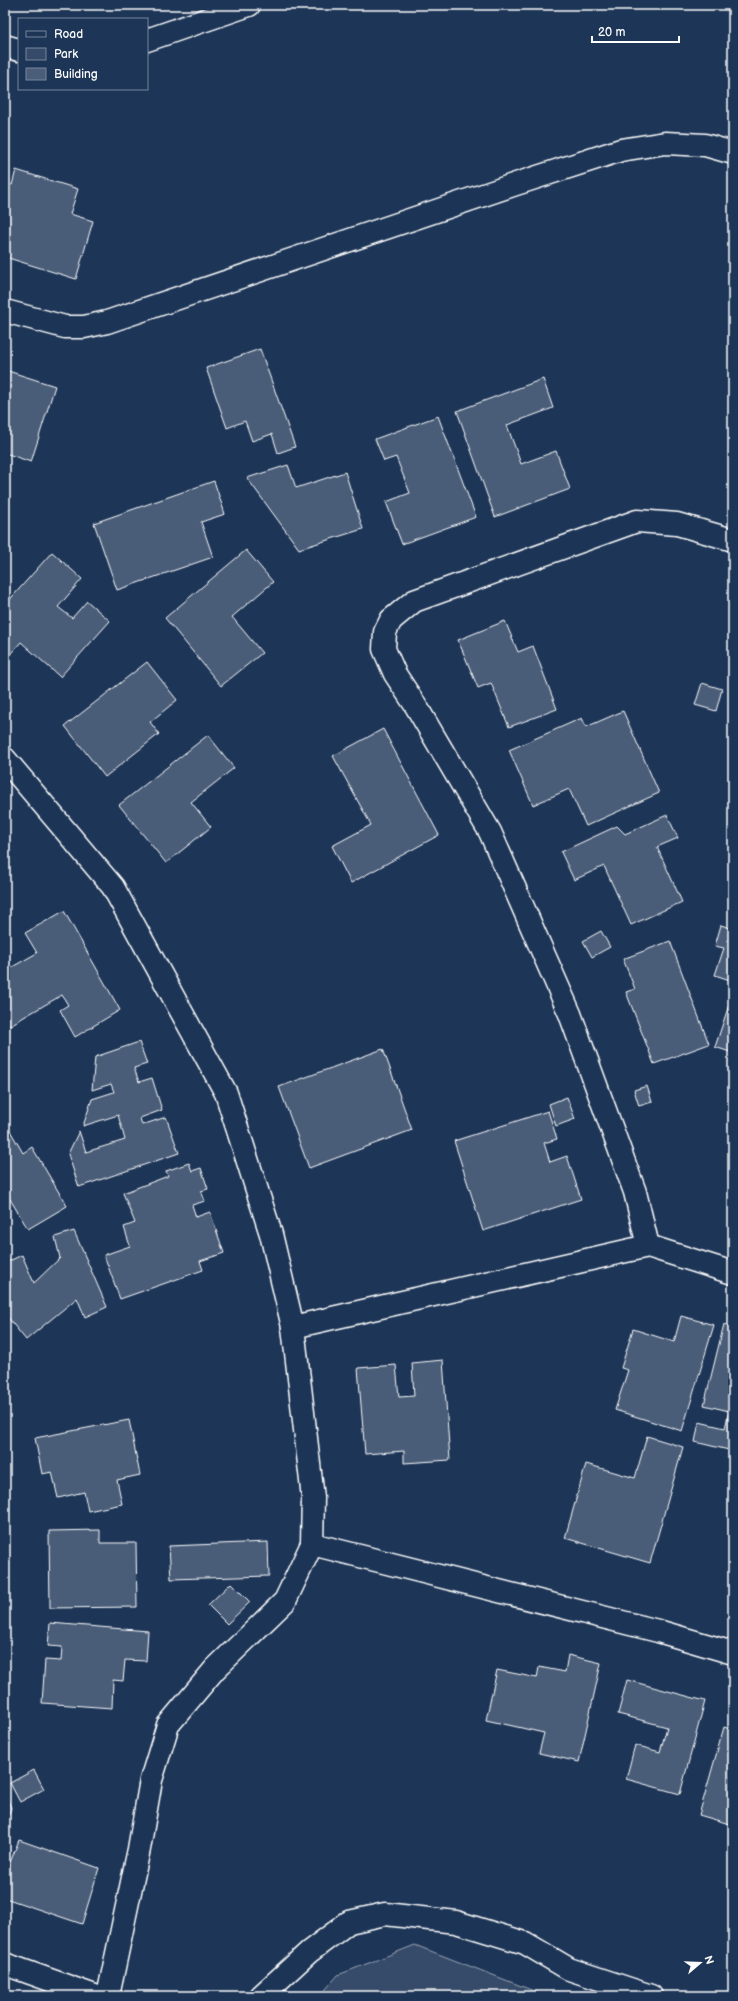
<svg xmlns="http://www.w3.org/2000/svg" width="738" height="2001" viewBox="0 0 738 2001" font-family="'Balsamiq Sans',sans-serif">
<style>
.green{fill:#364b69;stroke:#9aa5b4}
.building{fill:#4a5d79;stroke:#fff}
.lines{fill:none;stroke-linecap:round;stroke-linejoin:round}
.minor-casing{stroke:#fff;stroke-width:25}
.minor{stroke:#1d3557;stroke-width:22}
</style>
<rect width="100%" height="100%" fill="#1d3557"/>
<filter id="ink" filterUnits="userSpaceOnUse"><feTurbulence type="fractalNoise" baseFrequency=".025" numOctaves="2"/><feDisplacementMap in="SourceGraphic" scale="8" xChannelSelector="R" yChannelSelector="G"/><feConvolveMatrix kernelMatrix="1 2 1 2 8 2 1 2 1" color-interpolation-filters="sRGB"/></filter>
<g filter="url(#ink)">
<polygon class="green" points="415,1945 547,1996 320,1996 338,1975"/>
<g class="building">
<polygon points="16,170 78,189 70,214 93,221 76,279 5,257 5,183 12,185"/>
<polygon points="260,349 295,447 278,453 272,434 252,441 245,421 227,428 206,368"/>
<polygon points="5,370 55,386 31,462 5,453"/>
<polygon points="543,379 553,408 507,425 521,464 556,451 570,489 495,517 457,411"/>
<polygon points="438,416 476,517 402,544 386,502 410,493 396,457 384,461 375,439"/>
<polygon points="288,465 296,488 345,472 363,529 299,549 247,478"/>
<polygon points="214,481 225,514 201,522 213,557 117,590 94,523"/>
<polygon points="246,550 273,582 232,617 262,653 221,686 165,618"/>
<polygon points="52,552 82,579 58,607 72,618 87,601 110,621 60,677 21,642 5,660 5,605"/>
<polygon points="505,621 518,652 533,646 557,709 509,727 491,683 478,688 458,640"/>
<polygon points="147,662 177,700 150,722 159,734 105,777 65,726"/>
<polygon points="702,683 722,689 716,711 695,705"/>
<polygon points="623,711 659,793 586,826 569,789 533,805 509,750 582,718 586,727"/>
<polygon points="383,729 439,835 351,883 332,846 371,825 333,756"/>
<polygon points="208,735 234,768 191,802 211,827 166,863 119,805"/>
<polygon points="733,781 733,795 730,794"/>
<polygon points="667,815 678,838 657,847 682,902 631,925 604,866 574,880 561,852 617,826 625,834"/>
<polygon points="64,911 120,1010 75,1037 60,1010 68,1005 62,995 5,1028 5,971 37,953 25,933"/>
<polygon points="721,925 733,929 733,981 715,975 724,948 715,946"/>
<polygon points="601,931 610,947 592,957 583,941"/>
<polygon points="670,941 709,1044 654,1064 626,992 635,989 623,959"/>
<polygon points="733,993 733,1053 715,1047"/>
<polygon points="139,1042 147,1064 134,1068 139,1082 152,1078 162,1110 140,1118 142,1125 166,1117 179,1153 79,1187 68,1154 79,1131 86,1152 125,1140 118,1115 83,1126 92,1099 114,1092 111,1084 92,1090 95,1057"/>
<polygon points="383,1049 412,1130 309,1168 279,1087"/>
<polygon points="647,1086 652,1102 639,1106 634,1090"/>
<polygon points="567,1097 575,1119 556,1126 549,1104"/>
<polygon points="548,1111 557,1139 544,1143 550,1162 567,1156 581,1199 483,1231 454,1141"/>
<polygon points="9,1129 23,1153 32,1147 67,1206 28,1229 5,1191 5,1132"/>
<polygon points="189,1163 192,1171 201,1168 208,1189 201,1191 205,1201 192,1205 196,1217 210,1212 224,1253 200,1261 203,1270 120,1299 104,1255 130,1246 124,1227 135,1223 123,1193 168,1176 166,1171"/>
<polygon points="74,1231 107,1307 85,1317 77,1298 26,1340 5,1314 5,1263 22,1255 34,1283 60,1258 55,1237"/>
<polygon points="681,1316 714,1325 682,1431 615,1410 628,1370 621,1368 633,1329 674,1342"/>
<polygon points="724,1324 733,1327 733,1451 695,1442 699,1422 725,1428 729,1411 704,1405"/>
<polygon points="443,1360 450,1460 404,1463 404,1451 365,1454 358,1368 396,1365 399,1397 414,1396 412,1363"/>
<polygon points="129,1420 140,1475 117,1480 122,1504 88,1511 84,1492 58,1498 52,1472 42,1474 35,1438"/>
<polygon points="647,1436 683,1447 650,1563 565,1538 586,1464 635,1478"/>
<polygon points="100,1530 100,1543 136,1543 137,1607 50,1608 49,1531"/>
<polygon points="268,1542 269,1576 171,1579 169,1546"/>
<polygon points="231,1583 250,1602 227,1624 208,1605"/>
<polygon points="50,1623 148,1631 146,1661 125,1660 123,1681 113,1680 112,1708 42,1703 45,1660 61,1661 62,1647 48,1646"/>
<polygon points="568,1655 601,1663 579,1762 539,1753 544,1733 486,1720 497,1670 537,1678 539,1667 565,1672"/>
<polygon points="627,1680 705,1701 680,1794 626,1779 635,1745 660,1752 667,1727 618,1714"/>
<polygon points="724,1727 733,1730 733,1825 699,1815"/>
<polygon points="34,1770 44,1789 20,1802 10,1783"/>
<polygon points="5,1793 11,1808 5,1825"/>
<polygon points="19,1840 99,1868 82,1924 5,1898 5,1875"/>
</g>
<g class="lines">
<defs>
<g id="minor">
<polyline points="147,40 249,5"/>
<polyline points="5,46 19,50"/>
<polyline points="5,311 65,327 84,327 107,322 516,184 621,150 665,143 705,145 733,153"/>
<polyline points="5,759 113,887 226,1093 271,1234 293,1327 313,1498 312,1544 285,1601 215,1669 168,1725 151,1780 139,1849 108,1996"/>
<polyline points="648,1246 635,1192 570,1014 490,832 416,706 395,674 384,649 385,632 391,620 414,601 637,521 677,524 733,540"/>
<polyline points="293,1327 648,1246 733,1273"/>
<polyline points="312,1544 658,1631 733,1653"/>
<polyline points="5,1964 95,1996"/>
<polyline points="261,1996 309,1952 349,1922 385,1914 456,1922 525,1943 569,1969 651,1996"/>
</g>
</defs>
<use href="#minor" class="minor-casing"/>
<use href="#minor" class="minor"/>
</g>
</g>
<rect width="738" height="2001" fill="none" stroke="#1d3557" stroke-width="20"/>
<rect x="10" y="10" width="718" height="1981" fill="none" stroke="#fff" stroke-width="1.5" filter="url(#ink)"/>
<rect x="18" y="18" width="130" height="72" fill="#1d3557" stroke="#77869a"/>
<rect x="26" y="31" width="20" height="6" fill="#1d3557" stroke="#77869a"/>
<text x="54" y="38" font-size="12" fill="#ffffff">Road</text>
<rect x="26" y="48" width="20" height="12" fill="#364b69" stroke="#77869a"/>
<text x="54" y="58" font-size="12" fill="#ffffff">Park</text>
<rect x="26" y="68" width="20" height="12" fill="#4a5d79" stroke="#77869a"/>
<text x="54" y="78" font-size="12" fill="#ffffff">Building</text>
<g transform="translate(700 1963) rotate(71)" stroke="#1d3557" stroke-width="3" paint-order="stroke">
<path d="M0-3L7 15L0 10L-7 15Z" fill="#ffffff"/>
<text y="-6" font-size="11" font-weight="bold" text-anchor="middle" fill="#ffffff">N</text>
</g>
<path d="M592 36v6h87v-6" fill="none" stroke="#ffffff" stroke-width="2"/>
<text x="598" y="36" font-size="12" fill="#ffffff" stroke="#1d3557" stroke-width="3" paint-order="stroke">20 m</text>
</svg>
